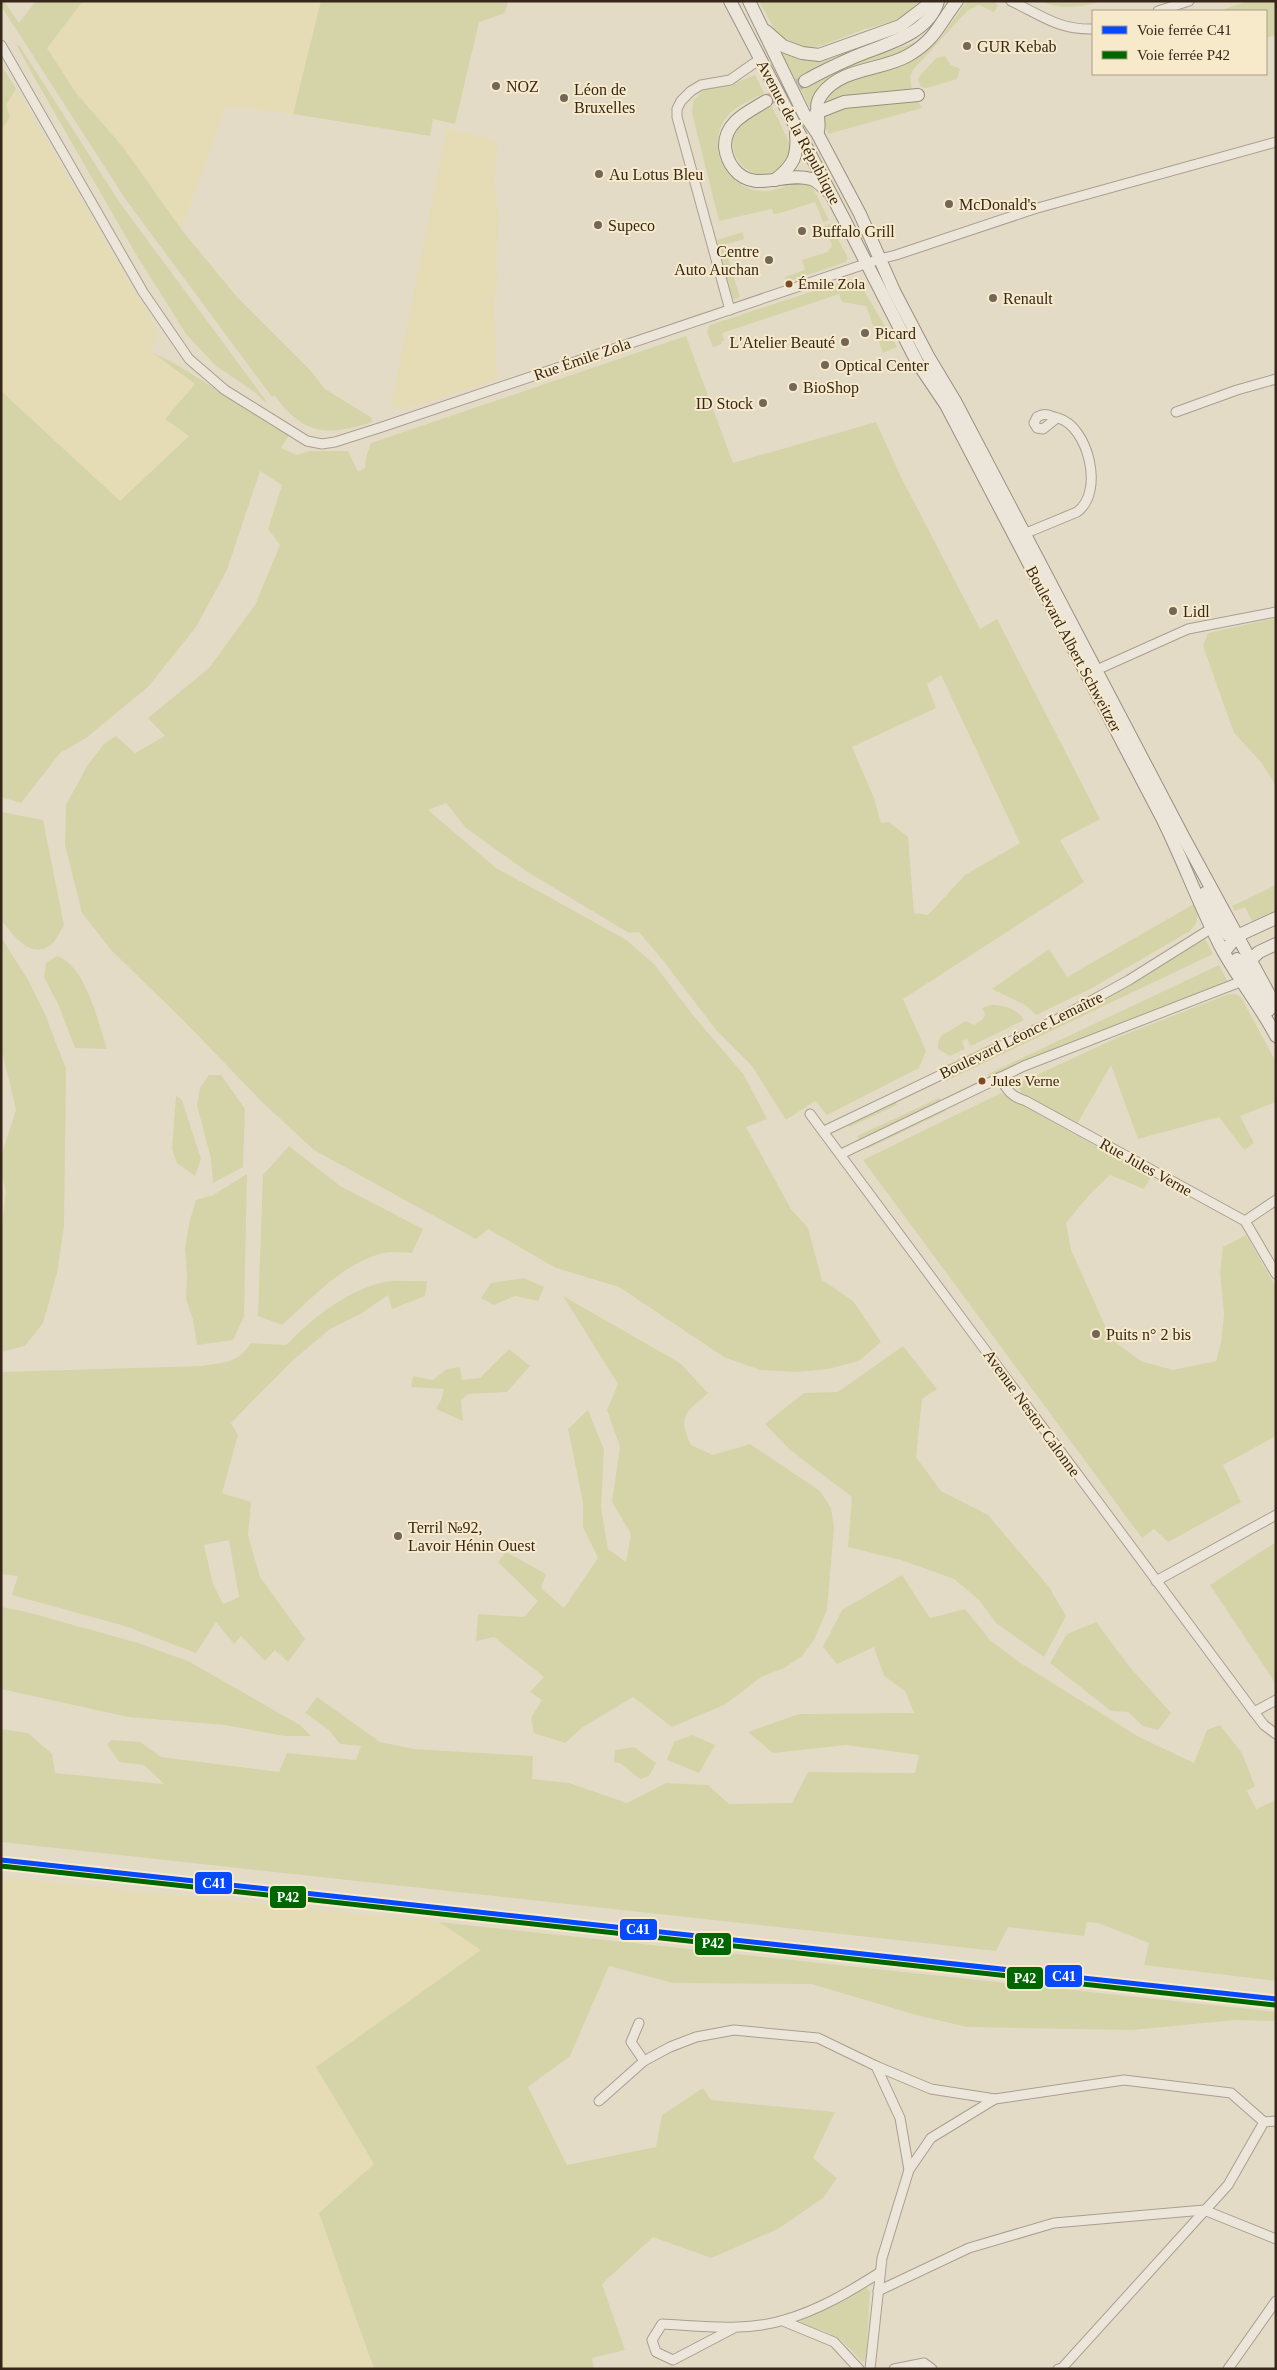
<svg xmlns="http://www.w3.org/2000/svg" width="1277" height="2370" viewBox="0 0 1277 2370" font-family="Georgia,serif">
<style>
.farmland{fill:#e5dcb6}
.green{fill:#d5d4a8;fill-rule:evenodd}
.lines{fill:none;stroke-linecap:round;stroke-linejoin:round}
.secondary-tunnel{stroke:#c1b7a4;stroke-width:12;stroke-dasharray:12 6;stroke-linecap:butt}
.minor-casing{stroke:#a89f91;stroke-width:11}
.secondary-casing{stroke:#988f81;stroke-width:14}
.minor{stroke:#ebe5da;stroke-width:9}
.secondary{stroke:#ebe5da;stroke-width:12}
.rail-1-casing{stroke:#f7eacb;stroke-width:9}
.rail-2-casing{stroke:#f7eacb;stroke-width:9}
.rail-1{stroke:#0749ff;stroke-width:5}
.rail-2{stroke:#060;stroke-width:5}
.poi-dot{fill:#736657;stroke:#f7eacb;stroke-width:2}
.bus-dot{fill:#7a4b2a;stroke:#f7eacb;stroke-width:2}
.labels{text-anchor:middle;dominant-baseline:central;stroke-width:4;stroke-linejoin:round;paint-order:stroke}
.bus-label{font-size:15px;fill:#36271a;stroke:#f7eacb;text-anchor:start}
.poi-label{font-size:16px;fill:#36271a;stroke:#f7eacb;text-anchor:start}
.street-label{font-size:16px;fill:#36271a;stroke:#f7eacb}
.line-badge{stroke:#f7eacb;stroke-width:2}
.badge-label{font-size:14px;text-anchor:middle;font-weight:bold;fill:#fff}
</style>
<rect width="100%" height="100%" fill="#e4dbc7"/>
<g class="farmland">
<polygon points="83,1 321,1 293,114 226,106 181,229 123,147 76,93 46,48"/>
<polygon points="16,89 154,324 157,339 152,344 152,352 196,384 189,435 120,501 1,391 1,130 10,117 6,105"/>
<polygon points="447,128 498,141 494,178 499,220 496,258 498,287 494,301 497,380 416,406 399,409 393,405 392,401"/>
<polygon points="1,1877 439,1922 481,1950 316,2067 375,2164 319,2213 374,2369 1,2369"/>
</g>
<g class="green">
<path d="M1,1H4L19,23L36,1H83L47,48L76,93L123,147L181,229L237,297L310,370L325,389L372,418V422C327,437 303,435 274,395L272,397L126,200L1,6Z"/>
<polygon points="321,1 508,1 505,13 479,22 455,124 433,119 430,136 293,114"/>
<polygon points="759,1 920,1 905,15 894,21 865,29 823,45 810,48 801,47 783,38 776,32"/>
<path d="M968,1H994L998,6L994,12L979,5L967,11L913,70L910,77L912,91L820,107C829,72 902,71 929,49C945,36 954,16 968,1Z"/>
<path d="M1041,1H1103C1083,7 1061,11 1041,1Z"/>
<polygon points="1248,1 1276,1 1276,35 1266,38 1266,11 1218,11"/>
<polygon points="917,20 910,29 833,58 795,79 781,52 804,60 822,61 841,51"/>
<polygon points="919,41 920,43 815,95 810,109 801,90 822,78 866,59"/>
<polygon points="19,45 120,203 267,402 266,403 257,394 215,365 186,334 134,251 34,77 17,46"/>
<polygon points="945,56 951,65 960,69 957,79 927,88 921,87 918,80 919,77 936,58"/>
<polygon points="1,65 16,89 6,105 10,117 1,130"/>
<path d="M755,75L764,93C752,100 734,106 726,118C705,146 726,188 760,191C779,193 793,178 812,186L829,220L823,222L815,202L777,214H773L772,209L719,221L692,113L693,101L705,88L727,86Z"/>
<polygon points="917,100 922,108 828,134 821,115 844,106"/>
<path d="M772,106L791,147C775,204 713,160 739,127C747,117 761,112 772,106Z"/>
<polygon points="830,224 848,258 846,262 787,282 785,277 805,270 802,260 828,252 832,245 824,226"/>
<polygon points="743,232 744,239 724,245 740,297 734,300 731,294 717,240"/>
<polygon points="850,279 858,280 897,347 883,353 866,306 842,302 839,294 722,333 724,340 721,342 722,344 713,347 707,332 710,325"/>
<path d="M686,336L733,463L876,422L901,477L980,629L997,619L1100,819L1060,840L1084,882L903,999L926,1051L919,1068L827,1115L815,1101L786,1120L752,1066L716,1030L665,963L639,932L629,933L526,871L466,828L446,803L428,810L496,868L625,939L654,964L692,1014L744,1075L767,1119L746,1127L791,1209L808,1228L822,1280L853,1301L881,1342L859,1361L828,1369L797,1372L760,1370L724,1357L619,1287L556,1268L488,1229L476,1239L314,1150L263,1103L183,1020L112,951L82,913L65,845L66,805L87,766L104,744L116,736L135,753L165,736L148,718L209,668L255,605L280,545L268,529L282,485L260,471L227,570L196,627L148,687L86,738L60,753L21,803L1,797V391L120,501L189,436L165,419L195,384L152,352L179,366L289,435L281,448L297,455L310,451H348L358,472L365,468L366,457L371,443ZM941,675L1020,843L965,875L928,915L914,913L908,837L889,822L881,823L874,798L852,747L936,708L927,684Z"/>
<polygon points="1276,618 1276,786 1261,762 1234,733 1203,646 1208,633"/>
<path d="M1,812L43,820L64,925C60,931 56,941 51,945C29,960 13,934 1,920Z"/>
<polygon points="1276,885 1276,910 1252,921 1245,907 1235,911 1232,906"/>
<path d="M1194,904C1199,916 1199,922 1190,931L1092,988L1036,1015L1025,1005L992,989L1049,949L1067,977Z"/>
<polygon points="1,937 28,980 45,1014 66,1069 64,1227 57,1273 43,1323 25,1346 1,1352 1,1232 6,1192 1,1170 1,1157 16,1110 1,1047"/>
<polygon points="1205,939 1213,954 946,1081 944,1077 1068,1017"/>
<path d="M57,956C86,966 98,1022 107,1049L75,1048L59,1006L44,977L46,963Z"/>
<polygon points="1219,965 1228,982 1068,1044 990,1079 988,1074"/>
<polygon points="1229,994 1235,994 1241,997 1276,1062 1276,1102 1240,1116 1254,1143 1244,1150 1219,1117 1138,1139 1111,1065 1077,1124 1043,1105 1018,1096 1021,1091 1015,1085 1121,1036"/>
<path d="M992,1005C1003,1005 1018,1009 1024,1020L971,1046L967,1039L962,1041L965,1049L950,1056L938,1049V1042L942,1035L966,1021L974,1025L983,1019L985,1014L982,1008Z"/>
<polygon points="1008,1036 1010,1039 941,1071 940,1068"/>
<polygon points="209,1075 221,1075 245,1109 243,1167 213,1183 211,1158 197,1106 200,1088"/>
<polygon points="1001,1093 1151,1177 1144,1189 1110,1175 1090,1194 1066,1223 1071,1250 1111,1339 1141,1361 1173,1370 1216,1361 1221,1343 1224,1314 1220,1272 1223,1247 1246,1235 1276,1287 1276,1436 1223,1465 1241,1502 1168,1542 1154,1529 1142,1538 863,1160"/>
<polygon points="176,1096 182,1100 201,1159 195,1176 177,1163 172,1149"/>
<polygon points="939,1098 942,1102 860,1140 857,1136"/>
<polygon points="895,1100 897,1105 850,1127 847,1123"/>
<polygon points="944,1107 946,1111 867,1149 864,1146"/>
<path d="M289,1146L340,1186L423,1229L412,1253C403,1253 393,1251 384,1253C343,1263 313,1297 282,1325L258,1316L263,1175Z"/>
<polygon points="247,1174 244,1317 233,1340 197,1345 193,1320 186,1299 187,1276 185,1248 189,1224 196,1200 213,1195"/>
<polygon points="524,1278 544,1287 538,1301 515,1296 494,1305 481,1298 491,1283"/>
<path d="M427,1281L425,1296L392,1309L388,1295L362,1313L330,1329L292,1361L231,1423L238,1435L222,1493L251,1502L248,1535L260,1577L305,1639L288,1662L275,1650L265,1661L241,1636L234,1644L216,1622L196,1653L125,1626L12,1595L18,1576L1,1574V1372L201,1366C225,1362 237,1364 251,1343L286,1345C312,1319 343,1293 380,1283C394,1279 412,1282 427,1281ZM229,1540L239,1597L223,1604L213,1584L204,1545Z"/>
<path d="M563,1296L680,1363L708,1393C686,1413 677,1415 691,1445L713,1455L750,1444L820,1491L831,1508L834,1528L827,1610L814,1640L802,1656L784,1668L761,1677L726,1704L672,1727L633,1697L583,1727L565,1743L534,1733L531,1718L542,1700L530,1692L544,1677L494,1637L476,1641L478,1614L524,1617L538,1601L498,1562L506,1552L546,1574L541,1588L564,1608L598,1558L583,1527V1502L568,1429L588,1410L604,1450L601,1507L608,1549L626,1562L631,1534L612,1502L620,1447L607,1410L618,1384Z"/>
<polygon points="903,1346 937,1389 922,1399 916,1457 941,1491 988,1515 1049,1587 1066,1616 1044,1657 996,1623 979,1600 954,1579 901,1560 848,1547 852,1497 789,1449 765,1424 804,1393 838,1392"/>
<polygon points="509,1349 530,1366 507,1392 468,1394 461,1400 463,1421 436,1409 442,1398 444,1389 411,1387 413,1376 433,1380 447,1369 460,1367 462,1380 480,1378"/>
<polygon points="1276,1542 1276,1684 1210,1585"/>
<polygon points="902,1575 930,1618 965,1609 990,1640 1019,1662 1139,1737 1194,1763 1207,1730 1220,1725 1242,1753 1255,1786 1247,1791 1256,1809 1274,1801 1276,1804 1276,1981 1144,1965 1149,1943 1098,1923 1087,1922 1084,1936 1008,1927 996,1951 1,1842 1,1729 28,1733 52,1754 55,1773 164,1784 144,1765 119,1762 107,1744 112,1740 140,1742 161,1757 279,1772 287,1753 356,1760 361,1746 340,1744 329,1730 305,1713 317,1697 380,1742 414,1749 533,1756 532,1779 569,1783 627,1803 666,1783 708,1785 729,1804 792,1803 808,1772 915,1773 919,1755 846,1745 773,1753 748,1732 799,1714 914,1713 905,1691 884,1676 874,1647 837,1664 823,1647 842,1610"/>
<polygon points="1,1607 27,1612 138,1643 188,1661 300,1725 311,1736 284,1736 225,1725 128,1717 1,1689"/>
<polygon points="1096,1622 1128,1665 1171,1713 1158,1730 1143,1726 1128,1712 1111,1711 1050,1663 1067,1634"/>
<polygon points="692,1735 715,1745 699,1773 667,1760 674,1742"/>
<polygon points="634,1747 656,1763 649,1776 640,1779 620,1763 614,1762 615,1750"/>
<polygon points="439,1922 1276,2012 1276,2021 1236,2020 1132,2030 967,2027 920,2016 811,1984 673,1983 609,1966 570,2056 528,2087 567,2165 656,2147 662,2115 703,2088 711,2100 835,2112 813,2158 837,2178 823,2198 778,2229 711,2258 653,2237 602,2284 625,2350 592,2358 594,2369 374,2369 319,2213 374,2164 316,2067 481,1950"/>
<polygon points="865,2286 870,2292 866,2358 863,2362 840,2339 822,2330 802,2325 800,2321 803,2317 844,2300"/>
</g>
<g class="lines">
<polyline class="secondary-tunnel" points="766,101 805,81"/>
<defs>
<g id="minor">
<path d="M1011,1C1041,15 1058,30 1093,29"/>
<polyline points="1158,11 1189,1"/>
<polyline points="1,45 143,292 189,359 225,390 307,441 322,444 335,442 382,427 880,259 896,255 1034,209 1276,142"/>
<polyline points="730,310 677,117 677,109 681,101 691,91 701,85 730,80 760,59"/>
<polyline points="1176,412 1237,390 1276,379"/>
<path d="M1019,536L1077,512C1105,492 1088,426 1058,418C1049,416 1046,412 1037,417L1034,423L1037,428L1043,429L1057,418"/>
<polyline points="1092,672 1188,629 1276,612"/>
<path d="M1000,1077C1007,1091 1012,1097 1026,1101L1245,1221L1276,1274"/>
<polyline points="810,1114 1254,1712 1264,1725 1276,1734"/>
<polyline points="824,1131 1060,1018 1129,980 1212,928"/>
<polyline points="841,1154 1024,1066 1240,982"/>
<polyline points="1245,1221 1276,1200"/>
<polyline points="1156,1581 1276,1515"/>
<polyline points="1254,1712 1276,1700"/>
<polyline points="639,2023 631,2042 644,2061"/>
<polyline points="876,2066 931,2089 995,2099 1124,2080 1231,2093 1264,2122"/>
<polyline points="599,2101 644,2061 670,2047 696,2037 734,2030 818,2038 876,2066 900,2118 909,2170"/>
<polyline points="878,2291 969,2248 1054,2223 1204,2210 1276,2239"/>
<polyline points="783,2321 834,2342 859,2369"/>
<path d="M736,2327L673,2360L656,2352L652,2340L662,2324C701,2326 746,2332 784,2320C819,2310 849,2292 879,2273"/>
<polyline points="870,2369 882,2258 909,2170 931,2138 995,2099"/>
<polyline points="894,2369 924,2363 932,2369"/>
<polyline points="1058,2369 1062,2368 1228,2185 1264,2122 1276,2121"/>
<polyline points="1228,2369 1276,2301"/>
</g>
<g id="secondary">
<path d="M730,1L844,219L917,362L946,405L1162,818C1184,862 1200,908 1223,951C1239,980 1261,1007 1276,1036"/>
<polyline points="749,1 804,114 817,133 860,214 894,291 928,356 955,401 1184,838 1276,1007"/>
<polyline points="766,31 783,46 802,53 819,55 900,26 933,1"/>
<path d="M805,81C821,72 838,64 854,57C882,45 929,35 938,1"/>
<path d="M766,101C748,112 724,122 725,147C726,155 729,163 734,169C754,194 785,171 811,179C816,180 822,186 826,190"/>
<polyline points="816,113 844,102 918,95"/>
<path d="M818,131C821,117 812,107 822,94C842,67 882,71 909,55C936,39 939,24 957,1"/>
<path d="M775,180C794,165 798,156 796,133"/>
<polyline points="1205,893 1228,935"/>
<polyline points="1224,952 1237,936 1276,918"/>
<polyline points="1237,959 1269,1010"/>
<polyline points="1245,965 1259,952 1276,944"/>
</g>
</defs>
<use href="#minor" class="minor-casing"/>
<use href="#secondary" class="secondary-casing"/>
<use href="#minor" class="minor"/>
<use href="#secondary" class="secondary"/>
<defs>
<polyline id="rail-1" points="1,1860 1276,1999"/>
<polyline id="rail-2" points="1,1866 1275,2005"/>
</defs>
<use href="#rail-1" class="rail-1-casing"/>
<use href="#rail-2" class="rail-2-casing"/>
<use href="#rail-1" class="rail-1"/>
<use href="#rail-2" class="rail-2"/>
</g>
<g class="poi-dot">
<circle cx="967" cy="46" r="5"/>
<circle cx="496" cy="86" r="5"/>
<circle cx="564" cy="98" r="5"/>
<circle cx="599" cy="174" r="5"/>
<circle cx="949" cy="204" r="5"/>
<circle cx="598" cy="225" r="5"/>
<circle cx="802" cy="231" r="5"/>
<circle cx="769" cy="260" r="5"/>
<circle cx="993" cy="298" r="5"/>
<circle cx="865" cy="333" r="5"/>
<circle cx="845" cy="342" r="5"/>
<circle cx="825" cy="365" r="5"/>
<circle cx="793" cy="387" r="5"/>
<circle cx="763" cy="403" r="5"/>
<circle cx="1173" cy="611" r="5"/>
<circle cx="1096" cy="1334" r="5"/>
<circle cx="398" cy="1536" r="5"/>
</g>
<g class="bus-dot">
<circle cx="789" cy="284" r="4.5"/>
<circle cx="982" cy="1081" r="4.5"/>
</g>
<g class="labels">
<g class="bus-label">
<text x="798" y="284">Émile Zola</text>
<text x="991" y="1081">Jules Verne</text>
</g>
<g class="poi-label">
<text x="977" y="46">GUR Kebab</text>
<text x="506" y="86">NOZ</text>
<text x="574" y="89">Léon de<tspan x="574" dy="18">Bruxelles</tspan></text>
<text x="609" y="174">Au Lotus Bleu</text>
<text x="959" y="204">McDonald's</text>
<text x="608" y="225">Supeco</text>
<text x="812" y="231">Buffalo Grill</text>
<text x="759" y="251" text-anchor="end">Centre<tspan x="759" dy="18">Auto Auchan</tspan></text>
<text x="1003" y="298">Renault</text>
<text x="875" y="333">Picard</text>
<text x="835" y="342" text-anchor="end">L'Atelier Beauté</text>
<text x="835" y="365">Optical Center</text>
<text x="803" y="387">BioShop</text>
<text x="753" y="403" text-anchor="end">ID Stock</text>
<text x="1183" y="611">Lidl</text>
<text x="1106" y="1334">Puits n° 2 bis</text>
<text x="408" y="1527">Terril №92,<tspan x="408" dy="18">Lavoir Hénin Ouest</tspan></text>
</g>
<g class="street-label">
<text transform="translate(799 132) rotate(62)">Avenue de la République</text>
<text transform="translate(582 359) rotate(-19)">Rue Émile Zola</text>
<text transform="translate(1074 649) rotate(62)">Boulevard Albert Schweitzer</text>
<text transform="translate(1021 1035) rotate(-26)">Boulevard Léonce Lemaître</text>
<text transform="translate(1146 1167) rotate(29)">Rue Jules Verne</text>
<text transform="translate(1032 1413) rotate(54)">Avenue Nestor Calonne</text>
</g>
</g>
<g class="line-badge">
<rect x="194" y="1871" width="39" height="24" rx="5" fill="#0749ff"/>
<rect x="269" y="1885" width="38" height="24" rx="5" fill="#060"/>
<rect x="619" y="1918" width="39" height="23" rx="5" fill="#0749ff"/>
<rect x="694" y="1932" width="38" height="24" rx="5" fill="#060"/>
<rect x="1044" y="1964" width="39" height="24" rx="5" fill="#0749ff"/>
<rect x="1006" y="1966" width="38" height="24" rx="5" fill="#060"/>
</g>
<g class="badge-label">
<text x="214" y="1888">C41</text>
<text x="288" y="1902">P42</text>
<text x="638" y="1934">C41</text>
<text x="713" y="1948">P42</text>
<text x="1064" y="1981">C41</text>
<text x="1025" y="1983">P42</text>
</g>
<rect width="1277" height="2370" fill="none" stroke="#36271a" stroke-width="5"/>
<rect x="1092" y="10" width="175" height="65" fill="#f7eacb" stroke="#aa9c84"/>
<rect x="1102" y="26" width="25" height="8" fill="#0749ff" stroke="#aa9c84"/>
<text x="1137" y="35" font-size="15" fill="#36271a">Voie ferrée C41</text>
<rect x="1102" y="51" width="25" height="8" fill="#006600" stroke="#aa9c84"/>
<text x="1137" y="60" font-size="15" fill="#36271a">Voie ferrée P42</text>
</svg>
